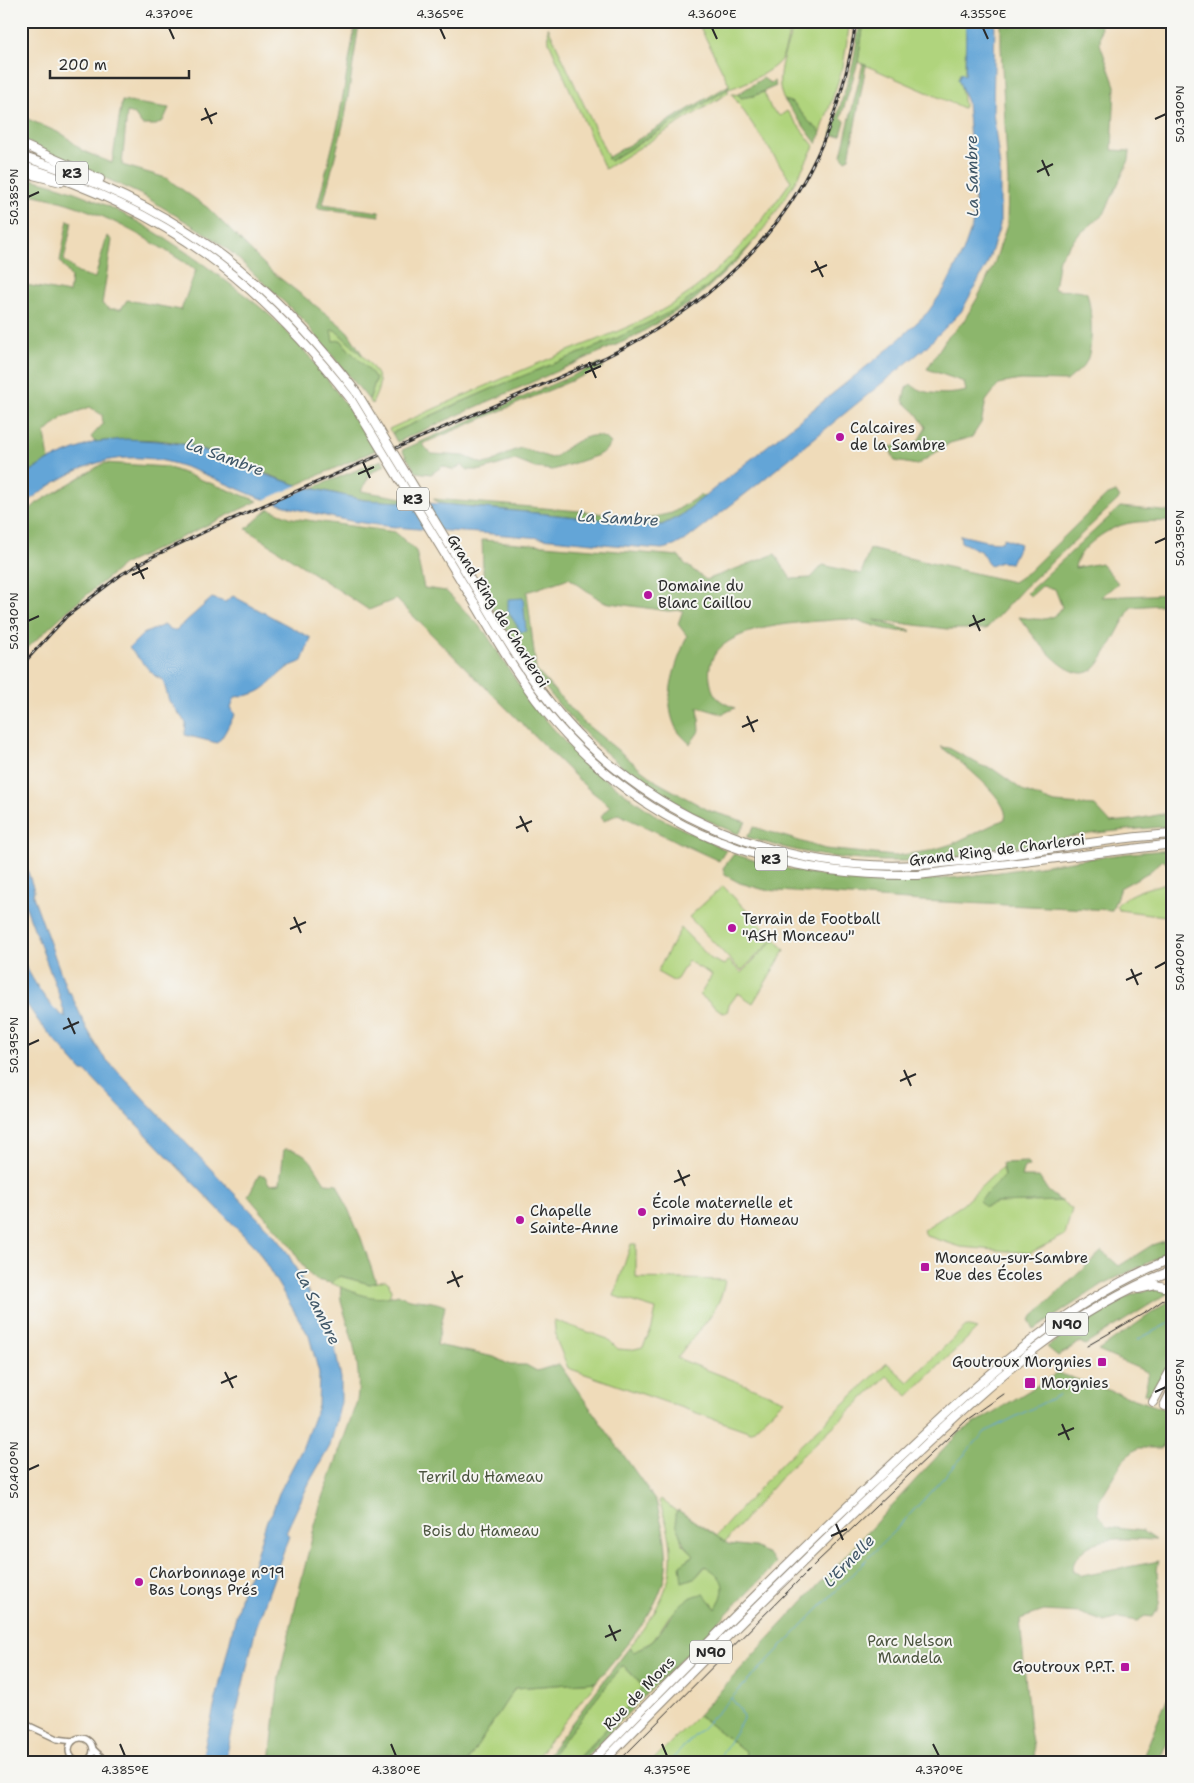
<svg xmlns="http://www.w3.org/2000/svg" width="1194" height="1783" viewBox="0 0 1194 1783" font-family="'Shantell Sans',sans-serif">
<style>
.green{fill:#b0d47d;stroke:#6e8054}
.forest{fill:#8cb66c;stroke:#5c704c}
.water{fill:#63a5d7;stroke:#476881}
.pier{fill:#efdbb9}
.lines{fill:none;stroke-linecap:round;stroke-linejoin:round}
.stream{stroke:#63a5d7;stroke-width:1}
.minor-casing{stroke:#8d8372;stroke-width:8}
.highway-casing{stroke:#8d8372;stroke-width:10}
.minor{stroke:#fff;stroke-width:5}
.highway{stroke:#fff;stroke-width:8}
.tram{stroke:#2b2b2b;stroke-width:1}
.rail-casing{stroke:#2b2b2b;stroke-width:3}
.rail{stroke:#f6f6f2;stroke-width:1;stroke-dasharray:4;stroke-linecap:butt}
.highway-bridge-casing{stroke:#8d8372;stroke-width:10;stroke-linecap:butt}
.highway-bridge{stroke:#fff;stroke-width:8}
.ticks{fill:none;stroke:#2b2b2b;stroke-width:2}
.poi-dot{fill:#b5179e;stroke:#f6f6f2;stroke-width:2}
.labels{text-anchor:middle;dominant-baseline:central;stroke-width:4;stroke-linejoin:round;paint-order:stroke}
.shield{fill:#f6f6f2;stroke:#686867;stroke-width:1}
.shield-label{font-size:14px;font-weight:bold;fill:#2b2b2b}
.poi-label{font-size:15px;fill:#2b2b2b;stroke:#f6f6f2;text-anchor:start}
.street-label{font-size:15px;fill:#2b2b2b;stroke:#f6f6f2}
.park-label{font-size:15px;fill:#4c5540;stroke:#f6f6f2}
.water-label{font-size:16px;font-style:italic;fill:#3f5667;stroke:#f6f6f2}
.neatline{fill:none;stroke:#2b2b2b;stroke-width:2}
.ticks-label{font-size:12px;text-anchor:middle;fill:#2b2b2b}
</style>
<rect width="100%" height="100%" fill="#f6f6f2"/>
<filter id="ink" filterUnits="userSpaceOnUse"><feTurbulence type="fractalNoise" baseFrequency=".02" numOctaves="2"/><feDisplacementMap in="SourceGraphic" scale="10" xChannelSelector="R" yChannelSelector="G"/><feConvolveMatrix kernelMatrix="1 2 1 2 8 2 1 2 1" color-interpolation-filters="sRGB"/></filter>
<filter id="wash" filterUnits="userSpaceOnUse"><feTurbulence type="fractalNoise" baseFrequency=".0096" numOctaves="4" result="noise"/><feDisplacementMap in="SourceGraphic" scale="20" xChannelSelector="R" yChannelSelector="G"/><feGaussianBlur stdDeviation="1.12" result="paint"/><feColorMatrix in="noise" values="0 0 0 0 0 0 0 0 0 0 0 0 0 0 0 0 0 1.4 0 .05"/><feComposite in="paint" operator="in"/></filter>
<g filter="url(#wash)">
<rect width="100%" height="100%" fill="#efdbb9"/>
<g class="green">
<path d="M697,21H787L790,28C788,37 786,49 782,58C776,70 741,86 728,89V93L605,169L549,42L548,27L610,161L728,89L729,84Z"/>
<path d="M796,21H850L843,67L821,132L809,122L793,103L784,100C772,77 788,44 796,21Z"/>
<polygon points="864,21 966,21 965,75 959,74 964,106 963,108 858,62"/>
<path d="M764,92L771,109L780,116L787,111L814,146C783,210 737,274 673,311C625,338 572,356 521,377C477,394 435,414 392,433L389,429C445,404 500,379 556,356C602,337 649,322 689,293C730,263 762,222 791,181L732,94L753,96Z"/>
<path d="M330,329L335,330C347,340 377,366 379,381C380,388 375,397 372,404L369,400L376,379C366,364 351,355 341,340L333,342Z"/>
<path d="M1166,883H1173V917L1119,910L1116,906C1128,892 1149,888 1166,883Z"/>
<polygon points="723,886 774,939 741,971 689,917"/>
<polygon points="681,928 711,959 724,965 728,960 741,973 775,939 785,950 753,1003 738,993 729,1005 727,1012 723,1013 700,995 712,975 688,961 677,979 673,981 657,972"/>
<polygon points="1002,1167 1004,1176 980,1201 985,1207 996,1203 1061,1201 1072,1209 1065,1235 1030,1253 961,1247 927,1236 923,1230 962,1205"/>
<path d="M631,1244H636V1278L725,1280C721,1312 695,1333 677,1358L784,1400L751,1432L568,1368L556,1339L554,1320L608,1339L618,1349L630,1350L643,1347L652,1328L656,1309L614,1296Z"/>
<polygon points="340,1276 370,1284 385,1280 389,1283 391,1291 389,1297 368,1299 331,1283"/>
<polygon points="966,1326 977,1329 908,1396 887,1376 788,1469 725,1542 716,1536 782,1463 887,1363 908,1382"/>
<path d="M661,1499L677,1512L675,1514L682,1543L694,1555L682,1582L696,1577L706,1566C727,1578 727,1589 716,1610L712,1602L670,1615L653,1641L634,1652L629,1648C669,1595 684,1567 659,1501Z"/>
<polygon points="623,1665 643,1687 638,1693 640,1701 634,1707 630,1704 574,1762 546,1762"/>
<polygon points="596,1682 533,1762 467,1762 515,1688"/>
<polygon points="698,1715 746,1752 744,1762 651,1762"/>
</g>
<g class="forest">
<polygon points="356,21 359,24 345,117 323,204 379,212 380,216 317,208 338,124"/>
<polygon points="860,21 864,22 858,62 841,117 845,121 841,135 831,136 853,64"/>
<path d="M1012,21H1101L1100,44L1115,86L1112,150L1130,151L1129,160L1104,214L1077,236L1059,258L1054,289C1065,293 1076,287 1087,293C1092,308 1094,351 1085,364C1081,370 1072,376 1067,381L1020,380L999,384L986,401L981,423L972,437L950,443L917,465L895,461L889,447L917,443L926,427L916,413L903,401L906,388L911,384C921,396 952,395 966,391L964,382L927,369L946,339L963,322L978,297L993,267L1007,225L1008,182L1001,46V24L1012,26Z"/>
<polygon points="863,64 866,65 849,158 845,160 841,155"/>
<polygon points="763,78 770,83 774,81 776,86 753,96 741,98 738,94"/>
<polygon points="729,85 728,89 610,161 607,158"/>
<polygon points="784,100 793,103 809,122 821,132 817,144"/>
<path d="M122,101L169,108L163,121L156,125H142L134,114L127,112L122,165L166,178L208,208L272,272L338,323L348,332L364,357L335,330H331L333,341L341,340C351,355 366,364 376,379L369,400L302,319L231,252L208,235L144,196L21,139V116L64,135L83,151L112,163Z"/>
<path d="M21,177C97,191 165,235 226,281C246,296 267,311 284,329C320,365 348,407 376,450L297,485C260,473 225,454 188,445C157,437 125,439 95,442L91,437L103,424L102,415L90,407L63,417L45,433L49,460L21,477V284L69,293L71,277L60,261L68,220L72,222L64,260L78,273L95,278L107,236L112,240L102,304L109,309H121L127,300L181,310L196,270C143,235 86,201 21,193Z"/>
<polygon points="752,244 740,258 692,302 634,337 397,442 392,433 498,386 615,339 674,310 706,287"/>
<path d="M599,364L604,367L422,444L432,454L464,456L483,464L492,462L512,451L522,448L551,458L555,457C570,445 594,425 611,443L605,451L596,456L553,470L535,468L515,460L482,470H468L462,465L453,470L443,466L431,474L416,472L402,450Z"/>
<polygon points="382,460 385,465 371,473 361,491 403,498 405,503 364,500 312,488"/>
<polygon points="104,463 167,467 258,501 123,565 66,612 21,654 21,518 37,503"/>
<path d="M1116,492L1120,498L1023,589L986,629H948L874,620L911,631C886,633 876,624 852,620C842,618 829,621 818,621C785,624 702,629 710,679C712,696 718,701 735,708L722,714L698,707L700,730L690,744C685,739 678,733 675,726C662,697 676,664 687,636L678,624L683,610L668,611L603,602L569,578L527,592L536,670L582,721L657,782L710,811L746,822L738,834C641,793 572,735 516,645C508,631 490,608 486,593C482,576 483,557 482,540L679,556L684,563L706,580L775,554L791,579L811,578L823,565L861,574L870,549L1013,582L1028,572L1106,496Z"/>
<polygon points="706,495 680,516 662,525 645,526 598,519 442,504 433,499 580,511 645,519 672,513 699,496"/>
<path d="M1120,507L1173,512V521C1157,522 1137,520 1122,525C1105,530 1077,549 1075,568L1101,563L1118,583L1101,597L1173,594V604L1131,607C1123,621 1105,658 1095,668C1071,690 1032,634 1019,617C1035,619 1052,624 1062,607L1055,589L1042,586L1031,596L1027,593Z"/>
<polygon points="269,509 292,518 395,532 416,551 424,588 446,591 485,632 517,682 540,713 569,747 602,777 658,817 726,850 719,861 618,814 604,821 601,816 610,806 586,787 396,599 369,610 246,529"/>
<path d="M941,747L949,748L982,766L993,769L1025,792L1055,803L1095,806L1110,822L1132,820L1173,812V826C1140,829 1107,831 1075,836C1015,847 953,862 891,861C841,861 795,852 747,837L754,827L825,849L894,856L929,851L952,844L1005,819C1012,801 956,758 941,747Z"/>
<path d="M1173,850V870L1163,860L1149,872L1120,888L1112,910L922,901L765,890L740,883L725,875L723,868L734,854C786,871 839,881 894,881C987,881 1079,854 1173,850Z"/>
<path d="M284,1149C308,1149 313,1165 325,1183L337,1184L361,1238L376,1282L370,1284L340,1276L331,1283L316,1280L307,1272L290,1246L248,1196L259,1175L265,1176L269,1184L280,1183Z"/>
<polygon points="1027,1162 1029,1166 1024,1167 1021,1177 1039,1177 1048,1191 1061,1201 996,1203 985,1207 979,1201 1004,1176 1002,1163"/>
<polygon points="1173,1238 1173,1251 1103,1284 1034,1330 1029,1320 1102,1251 1119,1266 1152,1245"/>
<path d="M341,1287C361,1295 376,1302 398,1294C410,1303 428,1298 445,1306L437,1345L494,1357L510,1365H526L537,1371L559,1364L656,1501C660,1517 665,1533 666,1550C672,1601 625,1645 596,1682L515,1688L467,1762H270L279,1677L301,1582L319,1509L357,1401C361,1376 356,1352 349,1328C346,1315 338,1300 341,1287Z"/>
<path d="M1154,1289L1170,1292L1085,1345L1080,1342L1058,1356L1047,1347C1077,1326 1117,1294 1154,1289Z"/>
<polygon points="1173,1298 1173,1358 1154,1393 1152,1395 1144,1394 1148,1377 1147,1372 1098,1351"/>
<path d="M1058,1373L1170,1411L1162,1448H1138L1125,1458L1099,1501L1098,1513L1107,1527L1142,1531L1155,1540C1124,1539 1084,1532 1072,1568L1073,1571L1082,1576L1159,1561C1152,1582 1168,1595 1153,1617L1145,1616L1137,1621L1119,1618L1105,1622L1080,1613L1044,1611L1020,1619L1030,1731L1036,1762H744L746,1752L698,1715L959,1433Z"/>
<path d="M678,1510L728,1544L755,1547L768,1554L776,1564L640,1701L638,1693L643,1686L623,1665L546,1762H542L629,1648L634,1652C640,1648 649,1645 654,1640C669,1622 678,1596 704,1594L716,1609C727,1589 726,1578 705,1566L696,1577L682,1582L680,1565L694,1555C680,1540 678,1534 675,1514Z"/>
<polygon points="1173,1684 1173,1726 1159,1762 1141,1762"/>
<polygon points="631,1704 634,1707 582,1762 574,1762"/>
</g>
<g class="water">
<path d="M966,21H995L993,112L1000,168V225L987,265L961,312L924,349L753,488L687,539L674,546L662,549C606,545 549,538 493,534C440,530 386,529 335,518C308,512 281,506 255,496C212,479 174,455 126,458C86,460 51,483 21,507V477L49,460L95,442L126,439L158,441L187,445L242,463L257,472L297,485L364,500L442,504L598,519L645,526L662,525L680,516L892,346L928,312L945,288L963,252L972,226L975,201L967,102L958,79L961,73L965,75Z"/>
<polygon points="960,535 986,541 1002,542 1004,538 1020,544 1011,563 1000,562 990,566 980,551 961,542"/>
<path d="M233,596L311,638L302,661C297,664 291,665 287,668C265,685 267,694 235,697L231,707L235,715C228,724 226,734 217,743L185,735L186,723L169,701L163,680L155,676L129,648L143,634L164,625L171,630H176L212,598L225,602Z"/>
<polygon points="523,598 526,631 521,632 508,611 508,599"/>
<path d="M21,851L34,890L33,896L68,993L70,992L86,1027L102,1055L272,1233L287,1252L321,1316L334,1344L341,1378V1402L330,1446L310,1481L286,1532L289,1536L256,1628L225,1762H201L243,1586L250,1574L267,1520L272,1513L279,1493L302,1449L318,1406L319,1373L309,1336L257,1249L85,1071H82L39,1022L21,996V957C32,979 47,1006 66,1018L59,995L21,894Z"/>
</g>
<polygon class="pier" points="301,484 310,487 272,504 262,501"/>
<g class="lines">
<g class="stream">
<polyline points="1137,1340 1173,1321"/>
<polyline points="669,1762 903,1522 985,1432 1059,1395"/>
<path d="M717,1762C720,1756 743,1721 743,1718C743,1711 735,1704 731,1698"/>
</g>
</g>
</g>
<g filter="url(#ink)">
<g class="lines">
<defs>
<g id="minor">
<polyline points="21,1722 57,1739 73,1741"/>
<circle cx="81" cy="1750" r="12"/>
<polyline points="94,1750 107,1762"/>
<polyline points="90,1759 106,1762"/>
</g>
<g id="highway">
<polyline points="21,144 100,179"/>
<path d="M21,156C169,203 263,270 357,393"/>
<path d="M21,165C167,211 256,278 350,398"/>
<polyline points="21,172 61,182"/>
<path d="M481,597C505,638 530,680 562,717C651,819 782,872 917,865C1003,860 1087,839 1173,834"/>
<path d="M474,602C499,644 523,687 556,724C652,834 775,877 918,875L1173,844"/>
<polyline points="1138,1289 1156,1285 1173,1289"/>
<polyline points="1153,1402 1173,1366"/>
<polyline points="1164,1406 1173,1388"/>
<path d="M591,1762C687,1663 783,1566 884,1472C974,1388 1056,1304 1173,1258"/>
<path d="M603,1762C697,1666 792,1571 890,1478C980,1394 1055,1316 1173,1270"/>
</g>
</defs>
<use href="#minor" class="minor-casing"/>
<use href="#highway" class="highway-casing"/>
<use href="#minor" class="minor"/>
<use href="#highway" class="highway"/>
<g class="tram">
<polyline points="1087,1346 1148,1311 1173,1293"/>
<polyline points="618,1762 818,1561 968,1419 1004,1394"/>
</g>
<defs>
<path id="rail" d="M21,666L67,616L122,574L152,557L223,523L604,358C749,288 833,182 856,21"/>
</defs>
<use href="#rail" class="rail-casing"/>
<use href="#rail" class="rail"/>
<defs>
<g id="highway-bridge">
<polyline points="357,393 481,597"/>
<polyline points="350,398 474,602"/>
</g>
</defs>
<use href="#highway-bridge" class="highway-bridge-casing"/>
<use href="#highway-bridge" class="highway-bridge"/>
</g>
</g>
<path class="ticks" d="M169,28L174,39M440,28L445,39M712,28L717,39M983,28L988,39M205,108L212,124M1155,119L1166,114M201,120L217,113M1042,160L1049,176M1037,172L1053,164M28,197L39,192M815,261L823,277M811,272L827,265M589,362L596,378M585,373L601,366M363,462L370,478M358,474L374,467M1155,543L1166,538M136,563L144,579M132,575L148,568M973,615L980,631M28,621L39,616M969,626L985,619M747,716L754,732M742,727L758,720M520,816L528,832M516,828L532,821M294,917L301,933M290,929L306,922M1155,968L1166,962M1131,969L1138,985M1126,980L1142,973M68,1018L75,1034M63,1029L79,1022M28,1045L39,1040M904,1070L911,1086M900,1081L916,1074M678,1170L685,1186M674,1182L690,1175M452,1271L459,1287M447,1283L463,1276M225,1372L233,1388M221,1383L237,1376M1155,1392L1166,1387M1062,1424L1069,1440M1058,1435L1074,1428M28,1470L39,1465M836,1524L843,1540M831,1536L847,1529M609,1625L616,1641M605,1637L621,1630M120,1744L125,1756M391,1744L396,1756M662,1744L667,1756M933,1744L939,1756"/>
<g class="poi-dot">
<circle cx="840" cy="437" r="5"/>
<circle cx="648" cy="595" r="5"/>
<circle cx="732" cy="928" r="5"/>
<circle cx="642" cy="1212" r="5"/>
<circle cx="520" cy="1220" r="5"/>
<rect x="920" y="1262" width="10" height="10" rx="2.5"/>
<rect x="1097" y="1357" width="10" height="10" rx="2.5"/>
<rect x="1024" y="1377" width="12" height="12" rx="2.5"/>
<circle cx="139" cy="1582" r="5"/>
<rect x="1120" y="1662" width="10" height="10" rx="2.5"/>
</g>
<g class="labels">
<g class="shield">
<rect x="56" y="161.5" width="32" height="23" rx="4"/>
<rect x="397" y="487.5" width="32" height="23" rx="4"/>
<rect x="755" y="847.5" width="32" height="23" rx="4"/>
<rect x="1046" y="1312.5" width="42" height="23" rx="4"/>
<rect x="690" y="1640.5" width="42" height="23" rx="4"/>
</g>
<g class="shield-label">
<text x="72" y="173">R3</text>
<text x="413" y="499">R3</text>
<text x="771" y="859">R3</text>
<text x="1067" y="1324">N90</text>
<text x="711" y="1652">N90</text>
</g>
<g class="poi-label">
<text x="850" y="428">Calcaires<tspan x="850" dy="17">de la Sambre</tspan></text>
<text x="658" y="586">Domaine du<tspan x="658" dy="17">Blanc Caillou</tspan></text>
<text x="742" y="919">Terrain de Football<tspan x="742" dy="17">"ASH Monceau"</tspan></text>
<text x="652" y="1203">École maternelle et<tspan x="652" dy="17">primaire du Hameau</tspan></text>
<text x="530" y="1211">Chapelle<tspan x="530" dy="17">Sainte-Anne</tspan></text>
<text x="935" y="1258">Monceau-sur-Sambre<tspan x="935" dy="17">Rue des Écoles</tspan></text>
<text x="1092" y="1362" text-anchor="end">Goutroux Morgnies</text>
<text x="1041" y="1383">Morgnies</text>
<text x="149" y="1573">Charbonnage n°19<tspan x="149" dy="17">Bas Longs Prés</tspan></text>
<text x="1115" y="1667" text-anchor="end">Goutroux P.P.T.</text>
</g>
<g class="street-label">
<text transform="translate(498 611) rotate(58)">Grand Ring de Charleroi</text>
<text transform="translate(997 850) rotate(-7)">Grand Ring de Charleroi</text>
<text transform="translate(639 1693) rotate(-46)">Rue de Mons</text>
</g>
<g class="park-label">
<text x="481" y="1477">Terril du Hameau</text>
<text x="481" y="1531">Bois du Hameau</text>
<text x="910" y="1641">Parc Nelson<tspan x="910" dy="17">Mandela</tspan></text>
</g>
<g class="water-label">
<text transform="translate(972 176) rotate(-91)">La Sambre</text>
<text transform="translate(225 457) rotate(20)">La Sambre</text>
<text transform="translate(618 518) rotate(3)">La Sambre</text>
<text transform="translate(318 1307) rotate(64)">La Sambre</text>
<text transform="translate(849 1561) rotate(-46)">L'Ernelle</text>
</g>
</g>
<rect width="1194" height="1783" fill="none" stroke="#f6f6f2" stroke-width="55"/>
<path d="M50 70v8h139v-8" fill="none" stroke="#2b2b2b" stroke-width="2.5"/>
<text x="58" y="70" font-size="15" fill="#2b2b2b" stroke="#f6f6f2" stroke-width="4" paint-order="stroke">200 m</text>
<rect x="28" y="28" width="1138" height="1728" class="neatline"/>
<g class="ticks-label">
<text x="169" y="18">4.370°E</text>
<text x="440" y="18">4.365°E</text>
<text x="712" y="18">4.360°E</text>
<text x="983" y="18">4.355°E</text>
<text transform="translate(1180 114) rotate(-90)" y="4">50.390°N</text>
<text transform="translate(14 197) rotate(-90)" y="4">50.385°N</text>
<text transform="translate(1180 538) rotate(-90)" y="4">50.395°N</text>
<text transform="translate(14 621) rotate(-90)" y="4">50.390°N</text>
<text transform="translate(1180 962) rotate(-90)" y="4">50.400°N</text>
<text transform="translate(14 1045) rotate(-90)" y="4">50.395°N</text>
<text transform="translate(1180 1387) rotate(-90)" y="4">50.405°N</text>
<text transform="translate(14 1470) rotate(-90)" y="4">50.400°N</text>
<text x="125" y="1774">4.385°E</text>
<text x="396" y="1774">4.380°E</text>
<text x="667" y="1774">4.375°E</text>
<text x="939" y="1774">4.370°E</text>
</g>
</svg>
